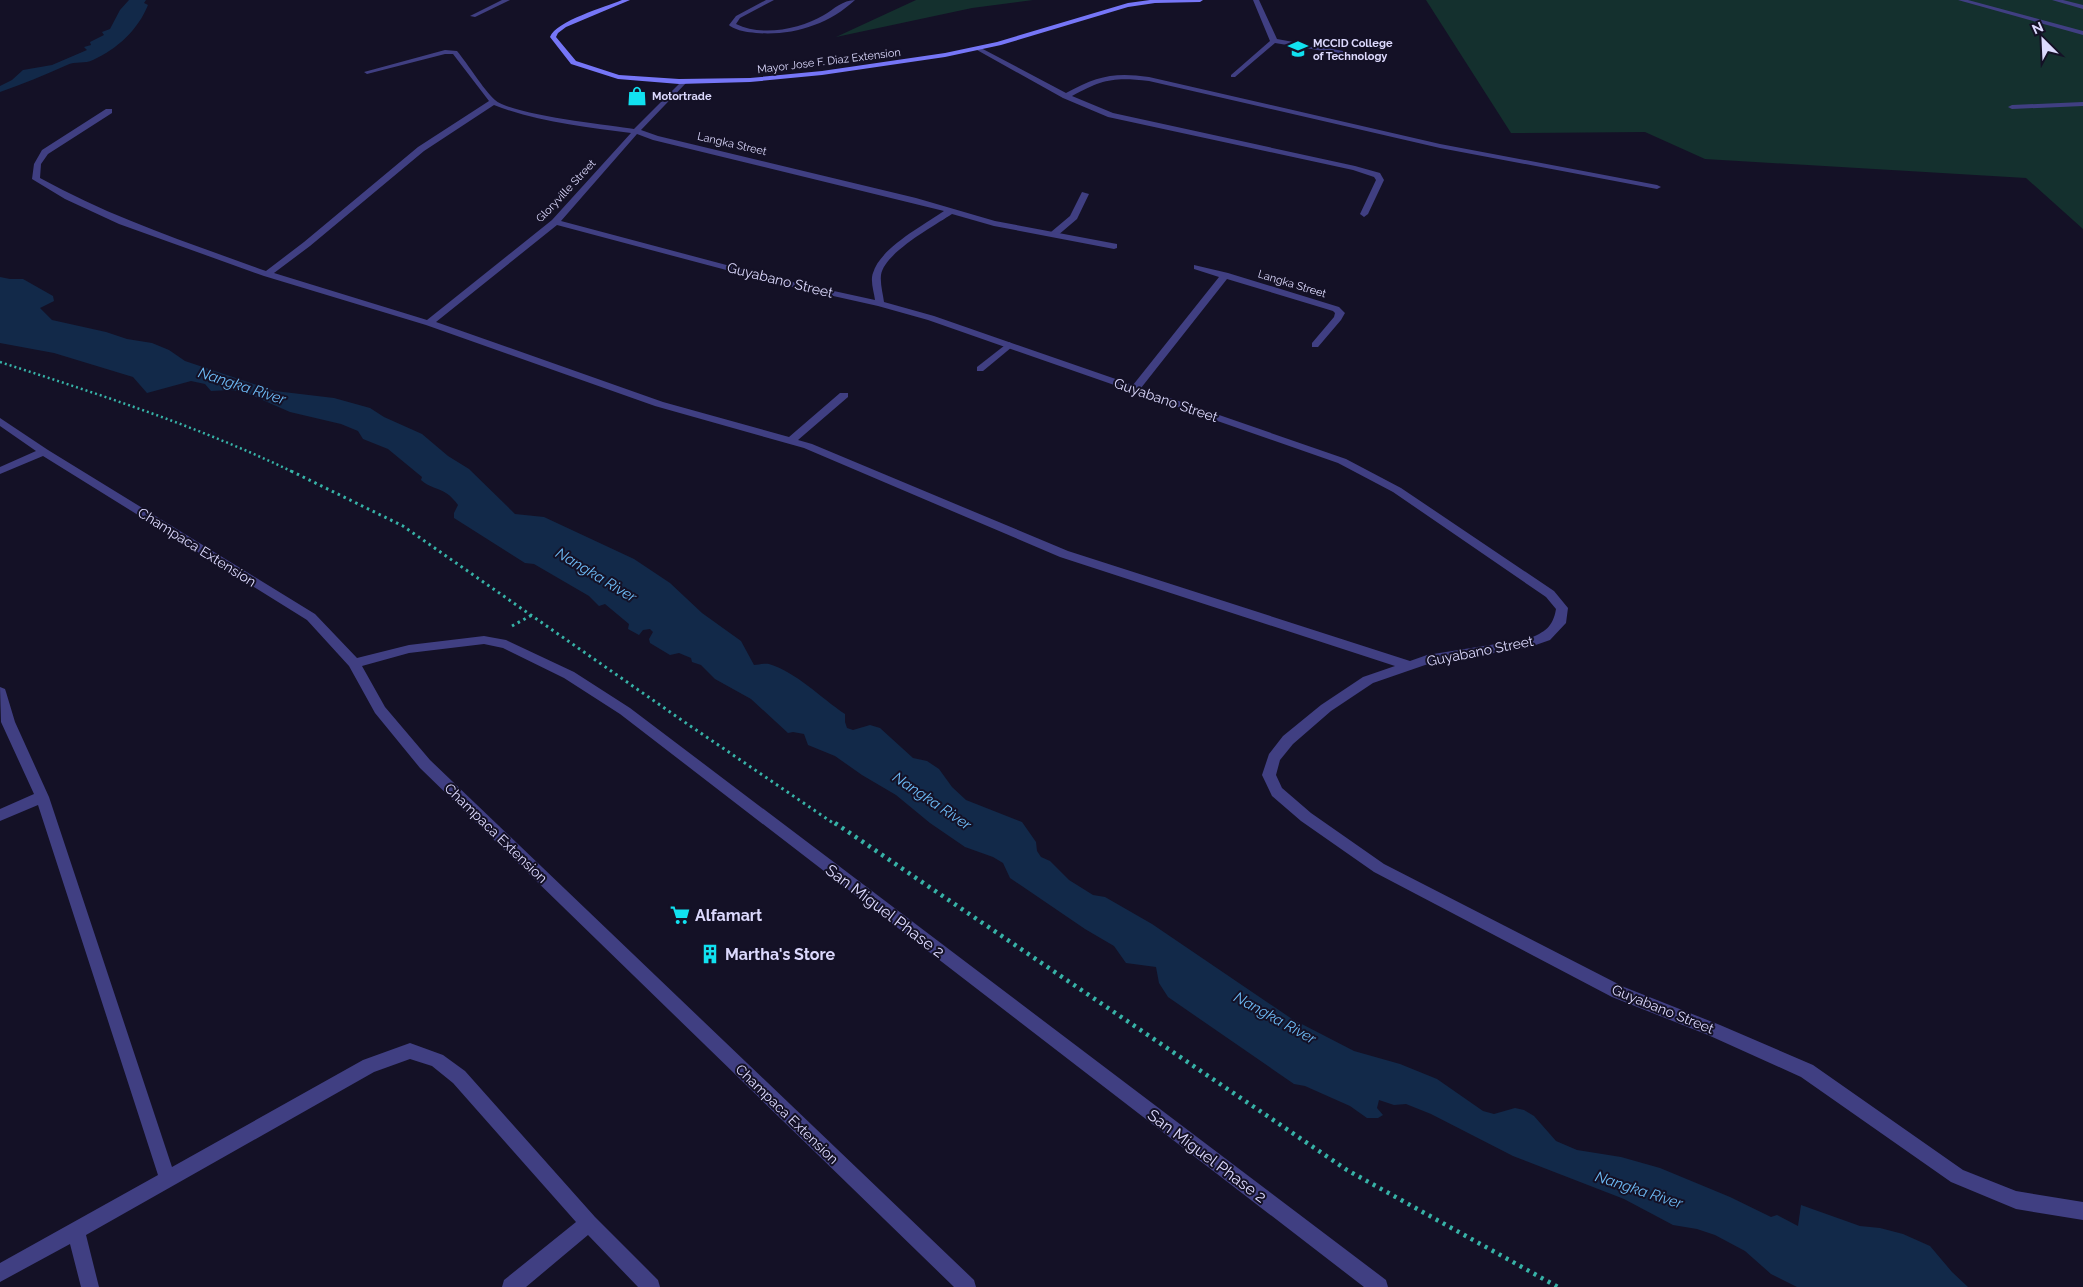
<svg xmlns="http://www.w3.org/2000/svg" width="2083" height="1287" viewBox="0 0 2083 1287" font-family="Raleway,sans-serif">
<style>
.green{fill:#14302e}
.water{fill:#122949}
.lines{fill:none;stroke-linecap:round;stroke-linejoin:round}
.path-far2{stroke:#37b2a7;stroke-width:2.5;stroke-dasharray:2 3;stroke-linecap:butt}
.path-far1{stroke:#37b2a7;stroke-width:3;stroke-dasharray:2.5 4;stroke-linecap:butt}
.path{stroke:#37b2a7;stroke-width:4.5;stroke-dasharray:3 5;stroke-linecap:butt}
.lane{fill:#403f82;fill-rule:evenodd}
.street{fill:#403f82;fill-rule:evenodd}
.secondary{fill:#7676f7;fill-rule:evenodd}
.labels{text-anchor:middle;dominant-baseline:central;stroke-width:4;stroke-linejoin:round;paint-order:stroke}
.far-poi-label{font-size:11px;font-weight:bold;fill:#dcd9fd;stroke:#141126;text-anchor:start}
.far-street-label{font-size:11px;fill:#dcd9fd;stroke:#141126}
.street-label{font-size:14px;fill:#dcd9fd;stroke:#141126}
.water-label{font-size:15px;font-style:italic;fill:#6dbbf6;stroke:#141126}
.near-street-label{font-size:16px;fill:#dcd9fd;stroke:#141126}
.near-poi-label{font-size:16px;font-weight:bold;fill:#dcd9fd;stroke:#141126;text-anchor:start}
</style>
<rect width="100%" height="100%" fill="#141126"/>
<g class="green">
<polygon points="916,0 1033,0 972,8 836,37"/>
<polygon points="1426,0 2083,0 2083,229 2026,178 1705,159 1645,132 1511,133"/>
</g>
<g class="water">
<path d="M129,0H146L144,3L148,5C138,30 117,49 93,60C85,64 75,61 67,65C45,75 23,84 0,92V86L12,80L23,70L52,65L87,50L84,47L91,45L90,42L104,35L102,32L110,29L120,10Z"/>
<path d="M0,277L10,279H23L53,296L54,301L40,308L52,320L106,332L127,339L152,343L169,350L185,361L275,391L334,398L370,408L384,417L422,434L448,456L469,469L515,514L544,517L634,559L670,583L702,613L741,641L754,665C759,665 764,663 769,664C796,672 821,698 845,714V722L847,728L853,730L870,725L880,728L913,758L927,761L939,769L952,787L966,800L1022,822L1036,842L1037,851L1041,857L1050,861L1069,880L1093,895L1105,897L1152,924L1292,1019L1354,1051L1400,1064L1437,1079L1483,1111L1494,1114L1515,1108L1524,1110L1534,1116L1556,1141L1577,1150L1621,1157L1660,1168L1730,1197L1771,1217L1777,1215L1798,1226L1801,1205L1860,1226L1880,1228L1903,1234L1930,1246L1952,1272L1968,1287H1797L1771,1274L1745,1251L1715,1235L1697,1229L1673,1225L1624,1199L1513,1156L1431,1114L1406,1104L1394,1105L1379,1100L1377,1108L1383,1115L1378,1118H1367L1350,1106L1305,1086L1294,1084L1168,997L1159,983L1156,967L1126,963L1114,946L1085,929L1010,878L1003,863L993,857L965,847L930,823L896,795L862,775L835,756L808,745L804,734L793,732L788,733L751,699L715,679L701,665L692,662L691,658L679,653L670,655L650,643L649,639L653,632L650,629L643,630L639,635L628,629L629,624L605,604L599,606L589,596L534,564L525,563L454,518V513L458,505C455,501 451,496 446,493C438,488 428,487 421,480L422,477L388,449L363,439L358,431L341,424L290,412L244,392L230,390L211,391L205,384L191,381L147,393L133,377L54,353L0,343Z"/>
</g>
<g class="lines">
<path class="path-far2" d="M0,362C101,395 197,426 293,472"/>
<g class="path-far1">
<polyline points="291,471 403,526 683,721 836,825"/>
<polyline points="512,626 532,615"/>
</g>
<polyline class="path" points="835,823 1347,1170 1558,1287"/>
<g class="lane">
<polygon points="1253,0 1259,0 1277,39 1387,59 1384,61 1275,43 1235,77 1231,77 1231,75 1270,41"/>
<polygon points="1082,192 1089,194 1077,219 1057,236 1051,236 1051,232 1070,216"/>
<polygon points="1009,342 1014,345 1012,347 983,371 977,371 977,367"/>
<polygon points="0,687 5,689 6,692 15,722 49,797 172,1167 363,1060 410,1043 443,1055 465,1071 595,1217 658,1280 660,1287 638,1287 588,1235 526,1287 502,1287 504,1280 576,1222 453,1083 432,1066 410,1059 374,1072 86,1235 99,1287 81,1287 70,1244 0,1282 0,1263 158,1175 38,805 0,821 0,809 34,794 1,722"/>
</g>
<g class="street">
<polygon points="502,0 510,0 475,17 470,16"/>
<path d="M766,0H774L740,18L736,24C762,37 800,29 824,15C834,9 843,0 855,0C828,25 792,36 756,33C747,32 738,31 730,26L729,25L736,16Z"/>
<polygon points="1958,0 1968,0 2083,31 2083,35"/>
<polygon points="2052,0 2063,0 2083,5 2083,9"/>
<path d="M979,47L1066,93C1097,76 1114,72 1149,77L1440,144L1657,185L1661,187L1657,189L1440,148L1149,81C1114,77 1103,79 1072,96L1113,113L1355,166L1380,173L1384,180L1368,214L1364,217L1360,214L1376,180L1374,177L1353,170L1108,117L1063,98L977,50L976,49Z"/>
<path d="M445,50L457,51C468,64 483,89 495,100C512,115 607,125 634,129L683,80H687V82L641,130L658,136L916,198L995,221L1117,244V248L1114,249L994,226L952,214C934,226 884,253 881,275C880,284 883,294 884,302L934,316L1133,385L1219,277L1194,269V265L1228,273L1339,307L1345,313L1341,320L1318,347H1312V343L1334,317L1335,313L1333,311L1227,279L1141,388L1346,459L1401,488L1554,591L1568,608L1566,623L1550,640L1530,647L1428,664L1373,683L1331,711L1293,744L1280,760L1276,775L1282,788L1311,813L1384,864L1624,987L1720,1025L1813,1065L1963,1170L2016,1191L2083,1202V1220L2016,1209L1951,1182L1801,1077L1708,1035L1612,997L1374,872L1301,821L1272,796L1262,775L1269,754L1283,736L1321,705L1363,677L1395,666L1060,557L804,448L655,406L426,325L264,276L119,224L65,199L32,179L34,164L42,150L106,109H112V113L48,154L41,164L40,178C112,218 189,243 266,271L304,242L418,147L489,101L453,54H445L367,74L364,72ZM494,105C537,122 585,127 631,133L552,220L427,320L274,273L310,246L424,151ZM637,134L653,140L944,211C924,225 880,248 873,273C870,281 874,292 875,300L779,279L561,221ZM557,225L775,283L878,306L928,320L1338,463L1393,492L1546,597L1556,609C1553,627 1545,632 1528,639L1427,655L1410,661L1068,551L812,444L798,440L848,397V393H840L789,437L663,402L436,322Z"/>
<polygon points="2083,102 2083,106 2012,109 2008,107 2012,105"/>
<polygon points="0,418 48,450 315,614 357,658 409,645 484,636 506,640 574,672 630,708 1386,1280 1388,1287 1364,1287 620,714 564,678 503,648 484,644 409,653 362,666 385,707 430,760 974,1280 976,1287 954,1287 420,768 375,713 349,666 307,620 43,456 0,474 0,467 36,451 0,426"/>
</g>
<path class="secondary" d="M622,0H630L566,27L558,33L556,37L576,61L619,75L679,79L750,78L822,71L945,53L997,42L1128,3L1150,0H1203L1200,2L1155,3L1128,7L1001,45L945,57L822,75L750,82L679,84L618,79L571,64L550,37C556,21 605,7 622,0Z"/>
</g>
<defs>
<symbol id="university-bare" viewBox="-9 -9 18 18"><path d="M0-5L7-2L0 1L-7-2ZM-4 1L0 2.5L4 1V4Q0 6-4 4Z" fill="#11e1f0" stroke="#141126" stroke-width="2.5" paint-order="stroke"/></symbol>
<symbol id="shop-bare" viewBox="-9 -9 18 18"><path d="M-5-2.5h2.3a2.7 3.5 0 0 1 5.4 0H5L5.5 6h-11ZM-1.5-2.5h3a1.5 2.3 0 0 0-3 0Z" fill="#11e1f0" stroke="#141126" stroke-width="2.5" paint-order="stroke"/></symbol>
<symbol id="supermarket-bare" viewBox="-9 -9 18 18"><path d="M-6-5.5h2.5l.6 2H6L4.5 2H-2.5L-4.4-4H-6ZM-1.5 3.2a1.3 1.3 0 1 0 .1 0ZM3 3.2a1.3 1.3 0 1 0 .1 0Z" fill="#11e1f0" stroke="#141126" stroke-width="2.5" paint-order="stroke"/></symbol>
<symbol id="building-bare" viewBox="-9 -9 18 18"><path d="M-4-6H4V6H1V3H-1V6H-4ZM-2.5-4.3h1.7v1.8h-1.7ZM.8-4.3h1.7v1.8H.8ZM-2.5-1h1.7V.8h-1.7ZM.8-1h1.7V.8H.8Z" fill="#11e1f0" stroke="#141126" stroke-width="2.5" paint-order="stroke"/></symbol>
</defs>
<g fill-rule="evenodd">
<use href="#university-bare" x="1284" y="35" width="28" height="28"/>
<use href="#shop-bare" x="623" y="82" width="28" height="28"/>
<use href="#supermarket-bare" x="666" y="901" width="28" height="28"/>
<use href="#building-bare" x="696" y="940" width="28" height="28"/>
</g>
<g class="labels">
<g class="far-poi-label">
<text x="1313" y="43">MCCID College<tspan x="1313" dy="13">of Technology</tspan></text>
<text x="652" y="96">Motortrade</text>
</g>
<g class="far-street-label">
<text transform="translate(829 61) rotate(-7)">Mayor Jose F. Diaz Extension</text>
<text transform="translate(732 144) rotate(13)">Langka Street</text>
<text transform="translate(566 191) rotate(-47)">Gloryville Street</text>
<text transform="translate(1292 284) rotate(17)">Langka Street</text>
</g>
<g class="street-label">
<text transform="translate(780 280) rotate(14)">Guyabano Street</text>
<text transform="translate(1166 400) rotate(19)">Guyabano Street</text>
<text transform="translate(197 547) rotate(32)">Champaca Extension</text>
<text transform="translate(1480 651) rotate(-11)">Guyabano Street</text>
<text transform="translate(496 833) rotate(44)">Champaca Extension</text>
<text transform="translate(1663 1009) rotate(22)">Guyabano Street</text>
<text transform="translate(787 1114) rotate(44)">Champaca Extension</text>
</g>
<g class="water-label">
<text transform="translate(242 386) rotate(18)">Nangka River</text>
<text transform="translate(596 575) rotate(31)">Nangka River</text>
<text transform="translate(932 801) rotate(34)">Nangka River</text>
<text transform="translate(1275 1018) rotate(29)">Nangka River</text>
<text transform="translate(1639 1190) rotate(18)">Nangka River</text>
</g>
<g class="near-street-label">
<text transform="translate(885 911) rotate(37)">San Miguel Phase 2</text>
<text transform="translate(1207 1156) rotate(37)">San Miguel Phase 2</text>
</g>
<g class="near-poi-label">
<text x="695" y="915">Alfamart</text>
<text x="725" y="954">Martha's Store</text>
</g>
</g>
<g transform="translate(2043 40) rotate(336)" stroke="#141126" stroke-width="4" paint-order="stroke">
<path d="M0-4L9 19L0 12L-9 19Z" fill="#dcd9fd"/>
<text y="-8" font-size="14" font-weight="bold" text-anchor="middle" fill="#dcd9fd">N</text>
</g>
</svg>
